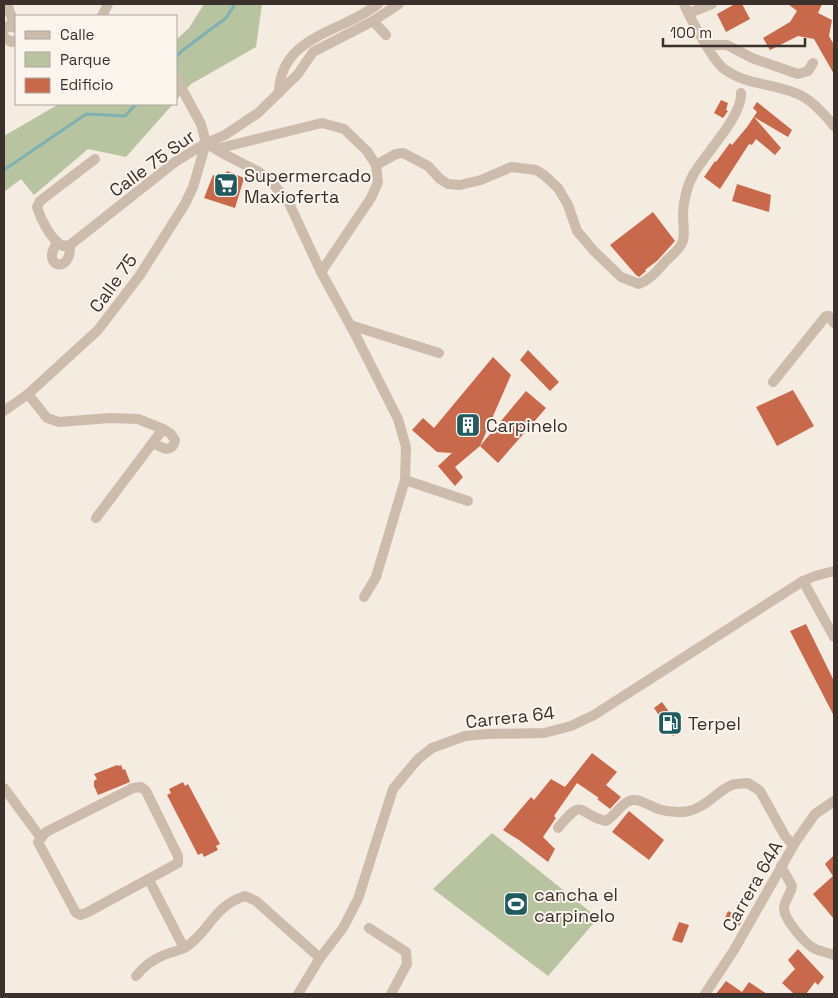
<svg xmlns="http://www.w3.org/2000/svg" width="838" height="998" viewBox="0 0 838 998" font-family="'Space Grotesk',sans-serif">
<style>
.green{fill:#b8c4a0}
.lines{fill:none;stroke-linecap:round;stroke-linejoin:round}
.stream{stroke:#7fb0b2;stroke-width:3}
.building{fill:#c8694b}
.minor{stroke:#cdbbac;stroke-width:10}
.labels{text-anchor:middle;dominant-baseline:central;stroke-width:4;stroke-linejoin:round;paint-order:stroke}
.street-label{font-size:18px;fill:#3b302b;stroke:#fbf5ee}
.poi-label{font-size:18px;fill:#3b302b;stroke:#fbf5ee;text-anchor:start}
</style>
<rect width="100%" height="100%" fill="#f4ebe1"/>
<g class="green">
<polygon points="204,4 262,4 256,47 191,84 176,100 176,40 189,28"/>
<polygon points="59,104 173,104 126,157 88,149 34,195 21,179 4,192 4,136"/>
<polygon points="492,833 598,918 548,976 433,889"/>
</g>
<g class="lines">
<g class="stream">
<polyline points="176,57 183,50 226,18 235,4"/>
<polyline points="4,170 86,114 125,116 136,104"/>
</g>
</g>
<g class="building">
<polygon points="735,4 742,4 750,19 726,32 717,14"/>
<polygon points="788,4 822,4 818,13 832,20 829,36 834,45 834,74 814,39 798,36 770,50 763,38 790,22 797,11"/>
<polygon points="721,100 728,103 726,110 728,111 723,118 714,113"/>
<polygon points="757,102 792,130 788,137 754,117 781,148 775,155 756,139 752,145 749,144 720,189 704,177 715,161 716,162 730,143 732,145 747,127 757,112 753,108"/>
<polygon points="227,171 244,178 235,208 204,198 213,175 218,177 224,176"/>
<polygon points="737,184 771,195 769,212 732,201"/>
<polygon points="653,212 675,241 657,261 645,270 646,271 639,277 636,275 610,245"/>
<polygon points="528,350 559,382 550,391 520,360"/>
<polygon points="493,357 511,375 480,446 455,467 463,477 455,486 438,466 452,453 437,452 412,430 423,418 434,428"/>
<polygon points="793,390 814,426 777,446 756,407"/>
<polygon points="526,391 546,408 498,463 480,446"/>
<polygon points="806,624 834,681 834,716 790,631"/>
<polygon points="662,702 682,730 673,736 654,708"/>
<polygon points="592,753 617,772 606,785 621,797 610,809 597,799 599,798 577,783 554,816 556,818 543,837 555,849 548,862 519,840 503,830 531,797 534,800 551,779 565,787"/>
<polygon points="117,765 118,766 121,765 123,770 125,769 130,782 98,795 94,786 94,781 97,779 94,774"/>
<polygon points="183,782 185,786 188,784 220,844 216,846 218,850 204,857 202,853 198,855 167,795 171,793 169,789"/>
<polygon points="629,811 664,840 649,860 612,832"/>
<polygon points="834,855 834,919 813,894 833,876 825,864"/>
<polygon points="728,911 743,919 739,926 725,918"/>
<polygon points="679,922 689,925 682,943 672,940"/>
<polygon points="798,949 824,977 818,985 815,982 806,994 794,994 782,983 795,969 788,960"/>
<polygon points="726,981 742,992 749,982 767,994 716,994"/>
</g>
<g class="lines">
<g class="minor">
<polyline points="7,4 15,27"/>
<path d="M684,4C690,18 713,61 724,69C747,86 776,83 800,95C813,101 825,115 834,126"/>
<polyline points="689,13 712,4"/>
<polyline points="102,16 108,4"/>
<polyline points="373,21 386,35"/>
<polyline points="4,30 8,26 16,28"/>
<polyline points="4,37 11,42 16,40"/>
<polyline points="707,45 727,45 752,58 798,74 808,71 813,63"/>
<polyline points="176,78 201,124 206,143"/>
<path d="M279,93C280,35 342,33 378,4"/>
<polyline points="206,143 222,153 259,172 275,186 289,203 321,272 354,332 398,419 406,447 405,480 376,577 364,597"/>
<polyline points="216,149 322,123 344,129 367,151 376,165 378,182 371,198 321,272"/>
<path d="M95,159L40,201L37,207C41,220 51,240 63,246L70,245L175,162L206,143L225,135L258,113L298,74L313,52L373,21L399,4"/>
<path d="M376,165L396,154L403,153L428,166L440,179L448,184L460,185L481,180L511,167L536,170L544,175L558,188L568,205L577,231L594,251L621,277L639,284C651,279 657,271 665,262C670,257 677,251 681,245C686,237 683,225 683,215C683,202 687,186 693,175C705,154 743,115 741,93"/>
<path d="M57,243C40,267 72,275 70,245"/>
<polyline points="350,325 439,353"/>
<polyline points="773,382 826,316 829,316 834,323"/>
<path d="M28,394L47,418L59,422L110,418L138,419L163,429L171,434L175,440C172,454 162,448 153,443"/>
<polyline points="4,411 28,394 98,330 140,275 185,204 193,187 206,143"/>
<polyline points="405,480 468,501"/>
<polyline points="96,518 163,429"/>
<polyline points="803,581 834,637"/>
<polygon points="141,787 146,791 178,856 178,863 88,912 81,915 76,913 38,842 46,832 133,788"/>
<polyline points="4,788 41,838"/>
<path d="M558,828C585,795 577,815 606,821C615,816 620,805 629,801C638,797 650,806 658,809C668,812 679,813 689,811C707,807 718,790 732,785C737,783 743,784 748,783L760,791L785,836L793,845"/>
<path d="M781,866L792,886C791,894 784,900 784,909C785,920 805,944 815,949C821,951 828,953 834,955"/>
<polyline points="149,880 184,948"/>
<polyline points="369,928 406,952 407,964 391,994"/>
<path d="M136,976C144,966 152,960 164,955C171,952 179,951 186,947C210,931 213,906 245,896L256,901L320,958"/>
<polyline points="298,994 320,958 343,928 358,899 393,789 418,759 432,748 465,736 488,734 544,733 571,726 594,715 803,581 815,576 834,571"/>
<polyline points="705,994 734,950 796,841 815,814 834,801"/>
</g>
</g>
<defs>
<symbol id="supermarket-square" viewBox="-11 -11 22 22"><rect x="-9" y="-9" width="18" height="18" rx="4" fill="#1f5a5e" stroke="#fbf5ee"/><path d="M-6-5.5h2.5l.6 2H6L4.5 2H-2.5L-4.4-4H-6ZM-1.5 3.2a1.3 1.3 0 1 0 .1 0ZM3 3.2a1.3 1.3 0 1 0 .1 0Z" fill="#fff"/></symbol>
<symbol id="building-square" viewBox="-11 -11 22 22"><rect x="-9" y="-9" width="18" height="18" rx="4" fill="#1f5a5e" stroke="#fbf5ee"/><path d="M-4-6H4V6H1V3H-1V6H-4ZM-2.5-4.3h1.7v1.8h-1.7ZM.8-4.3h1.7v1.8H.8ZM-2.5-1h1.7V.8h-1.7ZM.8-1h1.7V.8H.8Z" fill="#fff"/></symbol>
<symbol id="fuel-square" viewBox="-11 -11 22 22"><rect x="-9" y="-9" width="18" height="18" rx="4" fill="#1f5a5e" stroke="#fbf5ee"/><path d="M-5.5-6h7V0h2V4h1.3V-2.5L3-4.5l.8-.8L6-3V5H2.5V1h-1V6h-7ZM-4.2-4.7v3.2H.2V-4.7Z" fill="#fff"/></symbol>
<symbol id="stadium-square" viewBox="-11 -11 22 22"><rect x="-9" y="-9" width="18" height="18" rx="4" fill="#1f5a5e" stroke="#fbf5ee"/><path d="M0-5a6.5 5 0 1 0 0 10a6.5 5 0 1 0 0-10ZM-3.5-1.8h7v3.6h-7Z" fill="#fff"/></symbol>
</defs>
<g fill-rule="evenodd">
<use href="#supermarket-square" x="212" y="171" width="28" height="28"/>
<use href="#building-square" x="454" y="411" width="28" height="28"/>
<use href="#fuel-square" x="656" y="709" width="28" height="28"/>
<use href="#stadium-square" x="502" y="890" width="28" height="28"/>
</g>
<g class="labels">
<g class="street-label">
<text transform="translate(152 163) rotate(-36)">Calle 75 Sur</text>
<text transform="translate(113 283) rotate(-54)">Calle 75</text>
<text transform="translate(510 717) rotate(-6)">Carrera 64</text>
<text transform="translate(752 886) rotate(-60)">Carrera 64A</text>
</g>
<g class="poi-label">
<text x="244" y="175">Supermercado<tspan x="244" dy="21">Maxioferta</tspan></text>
<text x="486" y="425">Carpinelo</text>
<text x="688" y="723">Terpel</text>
<text x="534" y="894">cancha el<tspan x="534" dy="21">carpinelo</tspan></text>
</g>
</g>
<rect width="838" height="998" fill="none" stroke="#3b302b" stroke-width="10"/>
<rect x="15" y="15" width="162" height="90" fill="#fbf5ee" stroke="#aea6a0"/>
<rect x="25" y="31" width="25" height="8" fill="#cdbbac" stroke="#aea6a0"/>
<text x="60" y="40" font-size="15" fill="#3b302b">Calle</text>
<rect x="25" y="52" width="25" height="15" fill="#b8c4a0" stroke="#aea6a0"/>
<text x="60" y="65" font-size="15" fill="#3b302b">Parque</text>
<rect x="25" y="78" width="25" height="15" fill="#c8694b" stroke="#aea6a0"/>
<text x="60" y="90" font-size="15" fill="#3b302b">Edificio</text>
<path d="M663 38v8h142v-8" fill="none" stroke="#3b302b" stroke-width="2.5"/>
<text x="670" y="38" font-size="15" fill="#3b302b" stroke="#fbf5ee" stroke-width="4" paint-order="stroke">100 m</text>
</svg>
